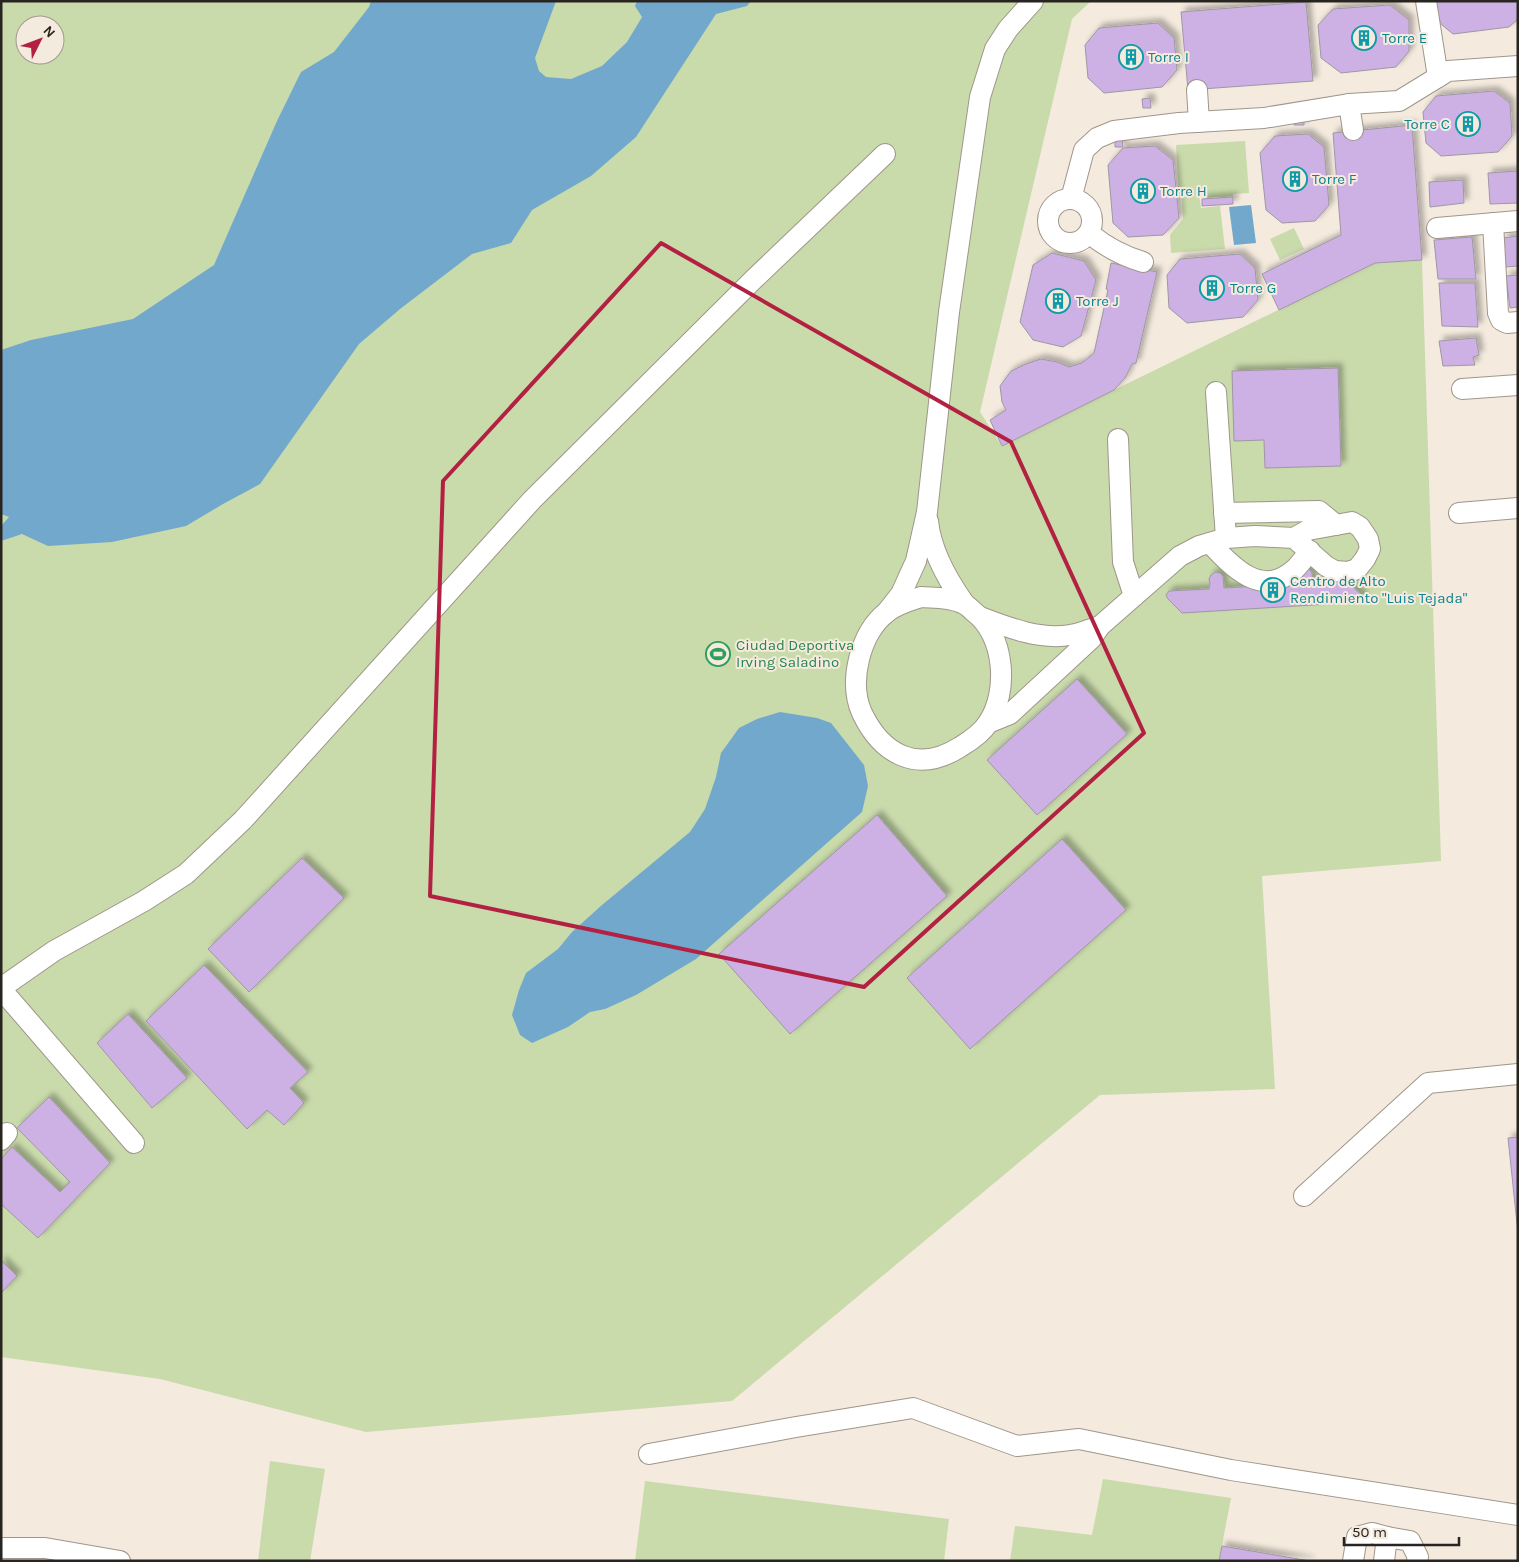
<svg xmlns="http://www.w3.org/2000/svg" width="1519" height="1562" viewBox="0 0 1519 1562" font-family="Karla,sans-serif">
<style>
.green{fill:#c9daab;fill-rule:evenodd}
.water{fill:#71a8cc}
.building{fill:#cdb1e4;stroke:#9e97a4;filter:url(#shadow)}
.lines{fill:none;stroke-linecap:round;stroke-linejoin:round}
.minor-casing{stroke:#9f968a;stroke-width:22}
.minor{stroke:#fff;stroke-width:20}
.marked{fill:none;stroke:#b32142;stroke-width:4;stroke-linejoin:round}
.labels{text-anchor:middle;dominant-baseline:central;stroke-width:4;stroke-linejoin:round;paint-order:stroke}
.culture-label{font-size:15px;fill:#0d838f;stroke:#f4eade;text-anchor:start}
.leisure-label{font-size:15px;fill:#27864d;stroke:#f4eade;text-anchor:start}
</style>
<defs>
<filter id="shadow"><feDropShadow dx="4.5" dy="-4.5" stdDeviation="2.5" flood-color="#0004"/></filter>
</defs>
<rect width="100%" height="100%" fill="#f4eade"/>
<g class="green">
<path d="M1,1H1091L1072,19L980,412L1002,446L1114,390L1375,263L1422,260L1441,861L1262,876L1275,1089L1100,1095L732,1401L366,1432L160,1379L1,1357ZM25,25H55V55H25Z"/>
<polygon points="1245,141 1249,193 1233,194 1233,197 1205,198 1204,194 1199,194 1201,208 1220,206 1225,249 1171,253 1170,235 1183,219 1182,197 1197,195 1179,195 1176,145"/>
<polygon points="1294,228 1304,249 1280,260 1270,239"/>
<polygon points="270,1461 325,1469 310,1561 258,1561"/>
<polygon points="1103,1479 1231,1498 1219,1561 1010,1561 1015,1526 1092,1535"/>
<polygon points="645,1481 949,1519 944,1561 635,1561"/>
</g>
<g class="water">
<polygon points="371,1 556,1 535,58 539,71 546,77 571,79 602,66 627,42 642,17 635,6 637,1 751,1 747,6 716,14 636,137 591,176 532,210 511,243 472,254 400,309 359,344 260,484 223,504 186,526 112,542 48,546 22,534 1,541 1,526 9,517 1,514 1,350 31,340 133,319 214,265 277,121 301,72 334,52 369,7"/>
<polygon points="1251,205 1256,243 1234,245 1229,207"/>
<polygon points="780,712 817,718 831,723 864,765 868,786 862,812 696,959 636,995 605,1009 590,1012 568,1027 532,1043 520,1035 512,1015 519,990 526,973 558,949 572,932 602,905 690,832 705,809 716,777 721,753 739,728 757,719"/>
</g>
<g class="building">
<polygon points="1435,1 1518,1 1518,19 1509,27 1453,34 1442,25 1439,19"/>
<polygon points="1306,2 1313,81 1188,90 1181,12"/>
<polygon points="1390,5 1409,20 1409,51 1396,67 1341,73 1321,58 1318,25 1333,9"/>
<polygon points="1158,23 1174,38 1177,70 1162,87 1104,93 1088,78 1085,45 1099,28"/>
<polygon points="1494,91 1510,103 1512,136 1498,152 1441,156 1426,143 1423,112 1436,96"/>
<polygon points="1150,98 1151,108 1143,108 1142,99"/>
<polygon points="1304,115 1304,125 1294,125 1293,116"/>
<polygon points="1412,125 1422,260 1375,263 1279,310 1262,274 1341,235 1333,133"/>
<polygon points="1308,134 1324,147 1329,205 1315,221 1282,223 1266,210 1260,153 1275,136"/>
<polygon points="1115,140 1122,140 1123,147 1115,147"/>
<polygon points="1155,146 1173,160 1179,218 1163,235 1128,237 1113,223 1108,165 1123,148"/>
<polygon points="1518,171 1518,203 1490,204 1488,173"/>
<polygon points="1463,180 1464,203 1430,207 1429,182"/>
<polygon points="1233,197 1233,204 1202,206 1202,199"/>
<polygon points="1518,236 1518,266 1506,267 1503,238"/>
<polygon points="1472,237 1476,279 1438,279 1434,240"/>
<polygon points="1052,253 1084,261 1096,280 1081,336 1063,347 1033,340 1020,322 1033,265"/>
<polygon points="1240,254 1255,268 1258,300 1243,317 1187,323 1169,308 1167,275 1180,259"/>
<polygon points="1111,263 1157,272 1136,363 1132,364 1125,378 1114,390 1002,446 990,420 1006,410 1002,402 1000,386 1011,371 1026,364 1041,359 1057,362 1069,367 1082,363 1094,353 1108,290 1106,289"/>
<polygon points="1518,275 1518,307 1510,308 1506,276"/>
<polygon points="1439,283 1475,283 1478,327 1442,326"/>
<polygon points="1476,338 1479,355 1473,357 1475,365 1443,366 1439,341"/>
<polygon points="1338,368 1341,466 1265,468 1264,440 1234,441 1232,371"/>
<polygon points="1305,567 1309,569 1312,573 1313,583 1346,581 1362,595 1363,598 1362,602 1182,613 1168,599 1166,595 1169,591 1209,589 1210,584 1209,579 1211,575 1215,572 1220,573 1223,576 1224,588 1296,584 1299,581 1297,575"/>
<polygon points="1077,679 1127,734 1037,815 987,760"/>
<polygon points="877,815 947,896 790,1034 719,954"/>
<polygon points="1062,839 1126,910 970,1049 907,978"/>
<polygon points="302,858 344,898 249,992 208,949"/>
<polygon points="204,965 308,1072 290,1088 304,1103 284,1125 267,1110 247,1129 146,1021"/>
<polygon points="128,1014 187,1078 152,1108 97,1043"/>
<polygon points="49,1097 110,1163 38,1238 1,1204 1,1159 12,1147 60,1192 70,1182 17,1128"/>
<polygon points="1518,1137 1518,1233 1508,1138"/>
<polygon points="1,1260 17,1276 1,1293"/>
<polygon points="1222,1546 1310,1561 1219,1561"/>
</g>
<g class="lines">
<defs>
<g id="minor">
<polyline points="1426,1 1438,77"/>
<polyline points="1197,90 1199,122"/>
<polyline points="1349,104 1353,130"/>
<circle cx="1070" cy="221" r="22"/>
<polyline points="1071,199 1084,150 1097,138 1114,131 1179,123 1264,118 1349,104 1399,101 1448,71 1518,66"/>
<polyline points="1493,223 1498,313 1501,320 1507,323 1518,322"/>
<polyline points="1437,228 1518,221"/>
<path d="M1090,234C1106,247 1123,256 1143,262"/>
<polyline points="1462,389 1518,385"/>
<polyline points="1216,392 1226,538"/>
<polyline points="1118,439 1123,562 1134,596"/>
<polyline points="1224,513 1319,511 1336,525"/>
<polyline points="1459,513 1518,508"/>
<path d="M928,521C931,551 947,579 964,603"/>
<path d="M1210,543C1232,567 1262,599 1295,569C1300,564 1305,557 1310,551"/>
<path d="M921,597C935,598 949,597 962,603C967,605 971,609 974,612C1005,635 1009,692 988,723C982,733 970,741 960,747C918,774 882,755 862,713C848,682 860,633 887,612C897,604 909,601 921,597Z"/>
<polyline points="886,613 901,594 916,561 927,512 949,312 980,97 995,49 1008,29 1033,1"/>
<path d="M983,618C1009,628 1041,640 1070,635C1080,634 1090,629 1100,626"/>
<polyline points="988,723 1010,714 1091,639 1100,626 1180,556 1199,546 1226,538 1255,536 1294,538 1308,530 1352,522 1360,527 1368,539 1370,549 1365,559 1357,569 1348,572 1335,571 1326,566 1294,538"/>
<polyline points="1,988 54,951 144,901 186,874 243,820 532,500 754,279 885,154"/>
<polyline points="1,989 134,1143"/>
<polyline points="1,1140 7,1133"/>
<polyline points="1304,1196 1428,1083 1518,1074"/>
<polyline points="649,1454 796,1427 913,1408 1017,1446 1079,1439 1231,1470 1518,1515"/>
<polyline points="1,1548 45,1548 120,1561"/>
<polyline points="1353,1561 1357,1537 1372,1533 1387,1537"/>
<polyline points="1384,1561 1387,1537 1410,1541 1418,1557 1417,1561"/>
</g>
</defs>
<use href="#minor" class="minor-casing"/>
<use href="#minor" class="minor"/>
</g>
<path class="marked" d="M661,243L1011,442L1144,733L864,987L430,896L443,481Z"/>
<defs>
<symbol id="building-ring" viewBox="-11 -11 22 22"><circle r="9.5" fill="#f4eade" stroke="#0f9aa8" stroke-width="1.5"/><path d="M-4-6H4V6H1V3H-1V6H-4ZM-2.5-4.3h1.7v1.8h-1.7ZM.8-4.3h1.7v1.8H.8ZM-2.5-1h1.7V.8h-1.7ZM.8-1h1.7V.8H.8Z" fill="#0f9aa8"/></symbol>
<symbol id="stadium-ring" viewBox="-11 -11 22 22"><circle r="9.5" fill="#f4eade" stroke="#2e9e5b" stroke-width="1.5"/><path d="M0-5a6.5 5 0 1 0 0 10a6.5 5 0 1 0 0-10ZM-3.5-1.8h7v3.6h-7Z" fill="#2e9e5b"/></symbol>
</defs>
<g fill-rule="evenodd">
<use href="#building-ring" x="1350" y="24" width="28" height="28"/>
<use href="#building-ring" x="1117" y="43" width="28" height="28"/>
<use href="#building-ring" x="1454" y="110" width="28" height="28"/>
<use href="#building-ring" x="1281" y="165" width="28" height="28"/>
<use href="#building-ring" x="1129" y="177" width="28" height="28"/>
<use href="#building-ring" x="1198" y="274" width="28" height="28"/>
<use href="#building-ring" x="1044" y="287" width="28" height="28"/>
<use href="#building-ring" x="1259" y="576" width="28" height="28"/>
<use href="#stadium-ring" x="704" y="640" width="28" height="28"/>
</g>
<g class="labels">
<g class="culture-label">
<text x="1382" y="38">Torre E</text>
<text x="1148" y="57">Torre I</text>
<text x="1450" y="124" text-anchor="end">Torre C</text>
<text x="1312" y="179">Torre F</text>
<text x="1160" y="191">Torre H</text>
<text x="1230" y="288">Torre G</text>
<text x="1076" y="301">Torre J</text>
<text x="1290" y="581">Centro de Alto<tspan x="1290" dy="17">Rendimiento "Luis Tejada"</tspan></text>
</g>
<g class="leisure-label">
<text x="736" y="645">Ciudad Deportiva<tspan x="736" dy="17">Irving Saladino</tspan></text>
</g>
</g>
<rect width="1519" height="1562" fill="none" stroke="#282520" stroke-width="5"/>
<g transform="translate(40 40) rotate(48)"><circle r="24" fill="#f4eade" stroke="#a29b92"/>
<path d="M0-4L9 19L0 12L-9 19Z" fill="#b32142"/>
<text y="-8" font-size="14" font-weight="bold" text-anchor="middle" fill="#282520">N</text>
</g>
<path d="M1344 1537v8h115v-8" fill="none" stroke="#282520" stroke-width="2.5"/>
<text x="1352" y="1537" font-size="15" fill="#282520" stroke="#f4eade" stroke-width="4" paint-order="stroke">50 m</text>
</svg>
